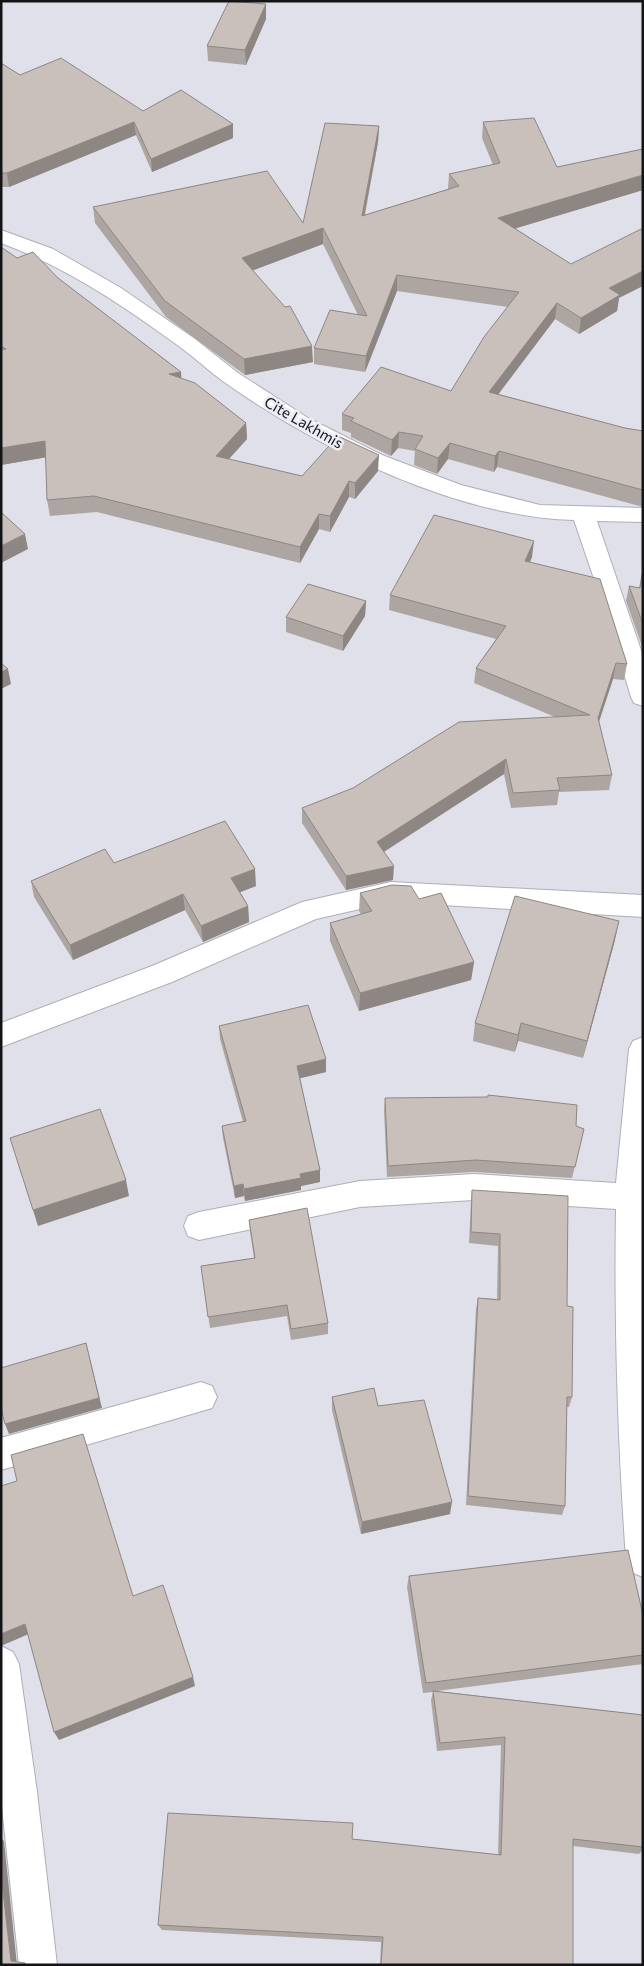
<svg xmlns="http://www.w3.org/2000/svg" width="644" height="1966" viewBox="0 0 644 1966" font-family="Commissioner,sans-serif">
<style>
.lines{fill:none;stroke-linecap:round;stroke-linejoin:round}
.street-casing{stroke:#aeaeb7;stroke-width:2}
.street{fill:#fff;fill-rule:evenodd}
.wall{fill:#ada5a1}
.shaded-wall{fill:#8d8683}
.building{fill:#c9c0bb;stroke:#8d8683}
.labels{text-anchor:middle;dominant-baseline:central;stroke-width:5;stroke-linejoin:round;paint-order:stroke}
.far-street-label{font-size:15px;fill:#141417;stroke:#ededf6}
</style>
<rect width="100%" height="100%" fill="#dfe0e9"/>
<g class="lines">
<defs>
<g id="street">
<path d="M1,230L53,249L121,288L195,339L238,373L308,418L382,455L461,485L540,505L643,508V522L597,521L643,656V706L634,703L631,697L608,620L574,520C457,517 319,449 224,382C209,371 195,358 180,347C124,306 66,267 1,243Z"/>
<polygon points="391,882 643,895 643,917 391,902 316,919 172,982 1,1047 1,1023 152,966 302,902"/>
<path d="M643,1037V1577L631,1572L626,1560C618,1443 614,1327 616,1209L474,1200L360,1207L199,1240L188,1236L184,1226L188,1216L199,1212L360,1181L474,1174L616,1183L629,1049L633,1041Z"/>
<polygon points="201,1382 212,1386 217,1397 212,1408 1,1470 1,1438"/>
<polygon points="1,1646 13,1652 19,1664 37,1792 57,1965 19,1965 1,1798"/>
</g>
</defs>
<use href="#street" class="street-casing"/>
<use href="#street" class="street"/>
</g>
<g class="wall">
<polygon points="266,4 266,19 246,65 208,61 207,46"/>
<polygon points="1,63 20,75 233,138 152,172 136,135 9,187 1,187"/>
<polygon points="483,122 557,167 643,149 643,190 515,228 619,298 617,311 579,334 555,319 498,394 625,428 643,431 643,507 497,467 494,472 448,459 437,474 414,465 415,451 398,448 391,456 351,437 351,433 342,430 342,414 451,391 508,307 397,291 365,372 314,364 314,348 358,315 323,244 253,270 313,362 245,375 166,317 95,223 93,207 303,223 379,126 378,142 365,215 448,189 449,174 493,165 482,138"/>
<polygon points="1,247 17,258 58,278 181,372 181,379 246,423 247,439 229,459 302,476 378,471 355,499 349,497 330,532 319,529 300,563 97,512 50,516 47,500 46,457 1,465"/>
<polygon points="532,557 530,562 627,664 624,680 613,679 599,722 612,775 609,790 559,792 557,805 511,808 504,774 384,852 393,880 346,890 302,823 302,808 555,717 474,683 476,668 496,639 389,610 390,595"/>
<polygon points="643,567 643,649 626,601 629,586 639,588"/>
<polygon points="366,601 365,616 343,651 286,632 286,617"/>
<polygon points="114,863 256,886 240,892 248,906 249,922 203,942 185,910 73,960 34,897 31,881"/>
<polygon points="360,893 419,899 474,962 471,980 359,1011 330,941 330,923 361,914 359,911"/>
<polygon points="615,940 583,1058 518,1041 515,1052 473,1041 475,1023"/>
<polygon points="219,1026 326,1072 300,1078 320,1170 320,1182 301,1186 301,1190 245,1201 244,1196 235,1198 223,1138 222,1126 243,1122 220,1039"/>
<polygon points="385,1098 576,1126 584,1129 572,1178 474,1172 387,1177 384,1110"/>
<polygon points="472,1190 567,1306 572,1397 569,1407 567,1407 565,1506 562,1515 466,1505 476,1309 478,1298 497,1299 498,1246 469,1243 471,1202"/>
<polygon points="249,1220 328,1323 328,1334 291,1340 287,1316 210,1328 201,1266 254,1258 250,1231"/>
<polygon points="332,1397 450,1514 361,1534 332,1410"/>
<polygon points="409,1576 643,1615 643,1664 437,1691 643,1715 643,1850 639,1854 573,1846 573,1965 380,1965 381,1942 162,1930 158,1925 352,1839 498,1855 501,1745 437,1751 431,1700 433,1692 423,1693 407,1587"/>
</g>
<g class="shaded-wall">
<polygon points="266,4 266,19 246,65 245,50"/>
<polygon points="134,122 136,135 9,187 7,173"/>
<polygon points="233,124 233,138 152,172 151,159"/>
<polygon points="379,126 378,142 361,232 362,216"/>
<polygon points="643,175 643,190 497,234 498,218"/>
<polygon points="323,228 323,244 243,274 242,258"/>
<polygon points="643,271 643,286 619,298 617,311 579,334 581,318 609,288"/>
<polygon points="397,275 397,291 365,372 366,356"/>
<polygon points="557,303 555,319 488,408 489,392"/>
<polygon points="312,346 313,362 245,375 244,359"/>
<polygon points="181,372 182,388 169,374"/>
<polygon points="246,423 247,439 217,472 216,456"/>
<polygon points="399,432 398,448 391,456 392,440"/>
<polygon points="45,441 48,457 1,465 1,448"/>
<polygon points="450,443 448,459 437,474 438,458"/>
<polygon points="499,451 497,467 494,472 495,456"/>
<polygon points="379,455 378,471 355,499 355,483"/>
<polygon points="349,481 349,497 330,532 330,516"/>
<polygon points="319,514 319,529 300,563 300,547"/>
<polygon points="25,534 28,549 1,563 1,546"/>
<polygon points="534,541 532,557 523,576 525,561"/>
<polygon points="366,601 365,616 343,651 343,636"/>
<polygon points="616,663 613,679 595,733 598,718"/>
<polygon points="8,669 11,684 1,689 1,672"/>
<polygon points="506,759 504,774 377,856 377,842"/>
<polygon points="394,866 393,880 346,890 346,876"/>
<polygon points="255,869 256,886 233,895 231,878"/>
<polygon points="183,894 185,910 73,960 70,945"/>
<polygon points="248,906 249,922 203,942 201,926"/>
<polygon points="619,921 615,940 583,1058 587,1041"/>
<polygon points="474,962 471,980 359,1011 360,993"/>
<polygon points="521,1023 518,1041 515,1052 518,1035"/>
<polygon points="326,1059 326,1072 297,1079 297,1066"/>
<polygon points="320,1170 320,1182 301,1186 301,1190 245,1201 244,1189 300,1174"/>
<polygon points="126,1180 129,1196 38,1226 33,1210"/>
<polygon points="243,1184 244,1196 235,1198 234,1186"/>
<polygon points="86,1343 102,1408 9,1434 5,1424"/>
<polygon points="452,1502 450,1514 361,1534 362,1522"/>
<polygon points="25,1624 31,1633 1,1646 1,1634"/>
<polygon points="193,1677 195,1686 59,1740 54,1732"/>
<polygon points="1,1838 4,1841 17,1965 11,1961 1,1874"/>
</g>
<g class="building">
<polygon points="229,1 266,4 245,50 207,46"/>
<polygon points="61,58 143,111 181,90 233,124 151,159 134,122 7,173 1,173 1,63 20,75"/>
<polygon points="534,118 557,167 643,149 643,175 498,218 571,264 641,229 643,230 643,271 609,288 620,295 581,318 557,303 489,392 625,428 643,431 643,490 499,451 495,456 450,443 438,458 415,449 423,436 399,432 392,440 351,421 354,418 342,414 381,367 451,391 484,337 519,292 397,275 366,356 314,348 330,310 367,316 323,228 242,258 285,307 290,306 312,346 244,359 165,301 93,207 267,171 303,223 325,123 379,126 362,216 459,186 449,174 500,163 483,122"/>
<polygon points="1,247 17,258 33,252 58,278 181,372 169,374 195,383 246,423 216,456 302,476 338,436 379,455 355,483 349,481 330,516 319,514 300,547 94,496 47,500 45,441 1,448 1,350 6,349 1,346"/>
<polygon points="1,512 25,534 1,546"/>
<polygon points="434,515 534,541 525,561 600,579 627,664 616,663 598,718 612,775 557,778 560,790 513,793 506,759 377,842 394,866 346,876 302,808 353,788 459,722 590,715 476,668 506,626 390,595"/>
<polygon points="643,570 643,624 629,586 640,588"/>
<polygon points="308,584 366,601 343,636 286,617"/>
<polygon points="1,663 8,669 1,672"/>
<polygon points="225,821 255,869 231,878 248,906 201,926 183,894 70,945 31,881 105,849 114,863"/>
<polygon points="392,885 411,886 419,899 441,893 474,962 360,993 330,923 372,911 360,893"/>
<polygon points="515,896 619,921 587,1041 521,1023 518,1035 475,1023"/>
<polygon points="308,1005 326,1059 297,1066 320,1170 300,1174 301,1178 244,1189 243,1184 234,1186 222,1126 246,1121 219,1026"/>
<polygon points="488,1095 577,1105 576,1126 584,1129 575,1167 476,1160 388,1166 385,1098 488,1097"/>
<polygon points="100,1109 126,1180 33,1210 10,1138"/>
<polygon points="472,1190 568,1196 567,1306 573,1307 572,1397 567,1397 565,1506 468,1496 478,1298 500,1300 500,1234 471,1232"/>
<polygon points="307,1208 328,1323 291,1329 287,1305 208,1317 201,1266 255,1258 249,1220"/>
<polygon points="86,1343 99,1398 5,1424 1,1409 1,1368"/>
<polygon points="374,1388 378,1406 424,1400 452,1502 362,1522 332,1397"/>
<polygon points="83,1434 133,1596 163,1585 193,1677 54,1732 25,1624 1,1634 1,1486 17,1481 11,1455"/>
<polygon points="628,1550 643,1615 643,1655 426,1683 409,1576"/>
<polygon points="433,1691 643,1715 643,1847 573,1839 573,1965 381,1965 383,1937 158,1925 168,1813 353,1823 352,1839 501,1855 505,1737 440,1743"/>
<polygon points="1,1874 11,1961 25,1963 25,1965 1,1965"/>
</g>
<g class="labels">
<g class="far-street-label">
<text transform="translate(304 422) rotate(30)">Cite Lakhmis</text>
</g>
</g>
<rect width="644" height="1966" fill="none" stroke="#141417" stroke-width="5"/>
</svg>
